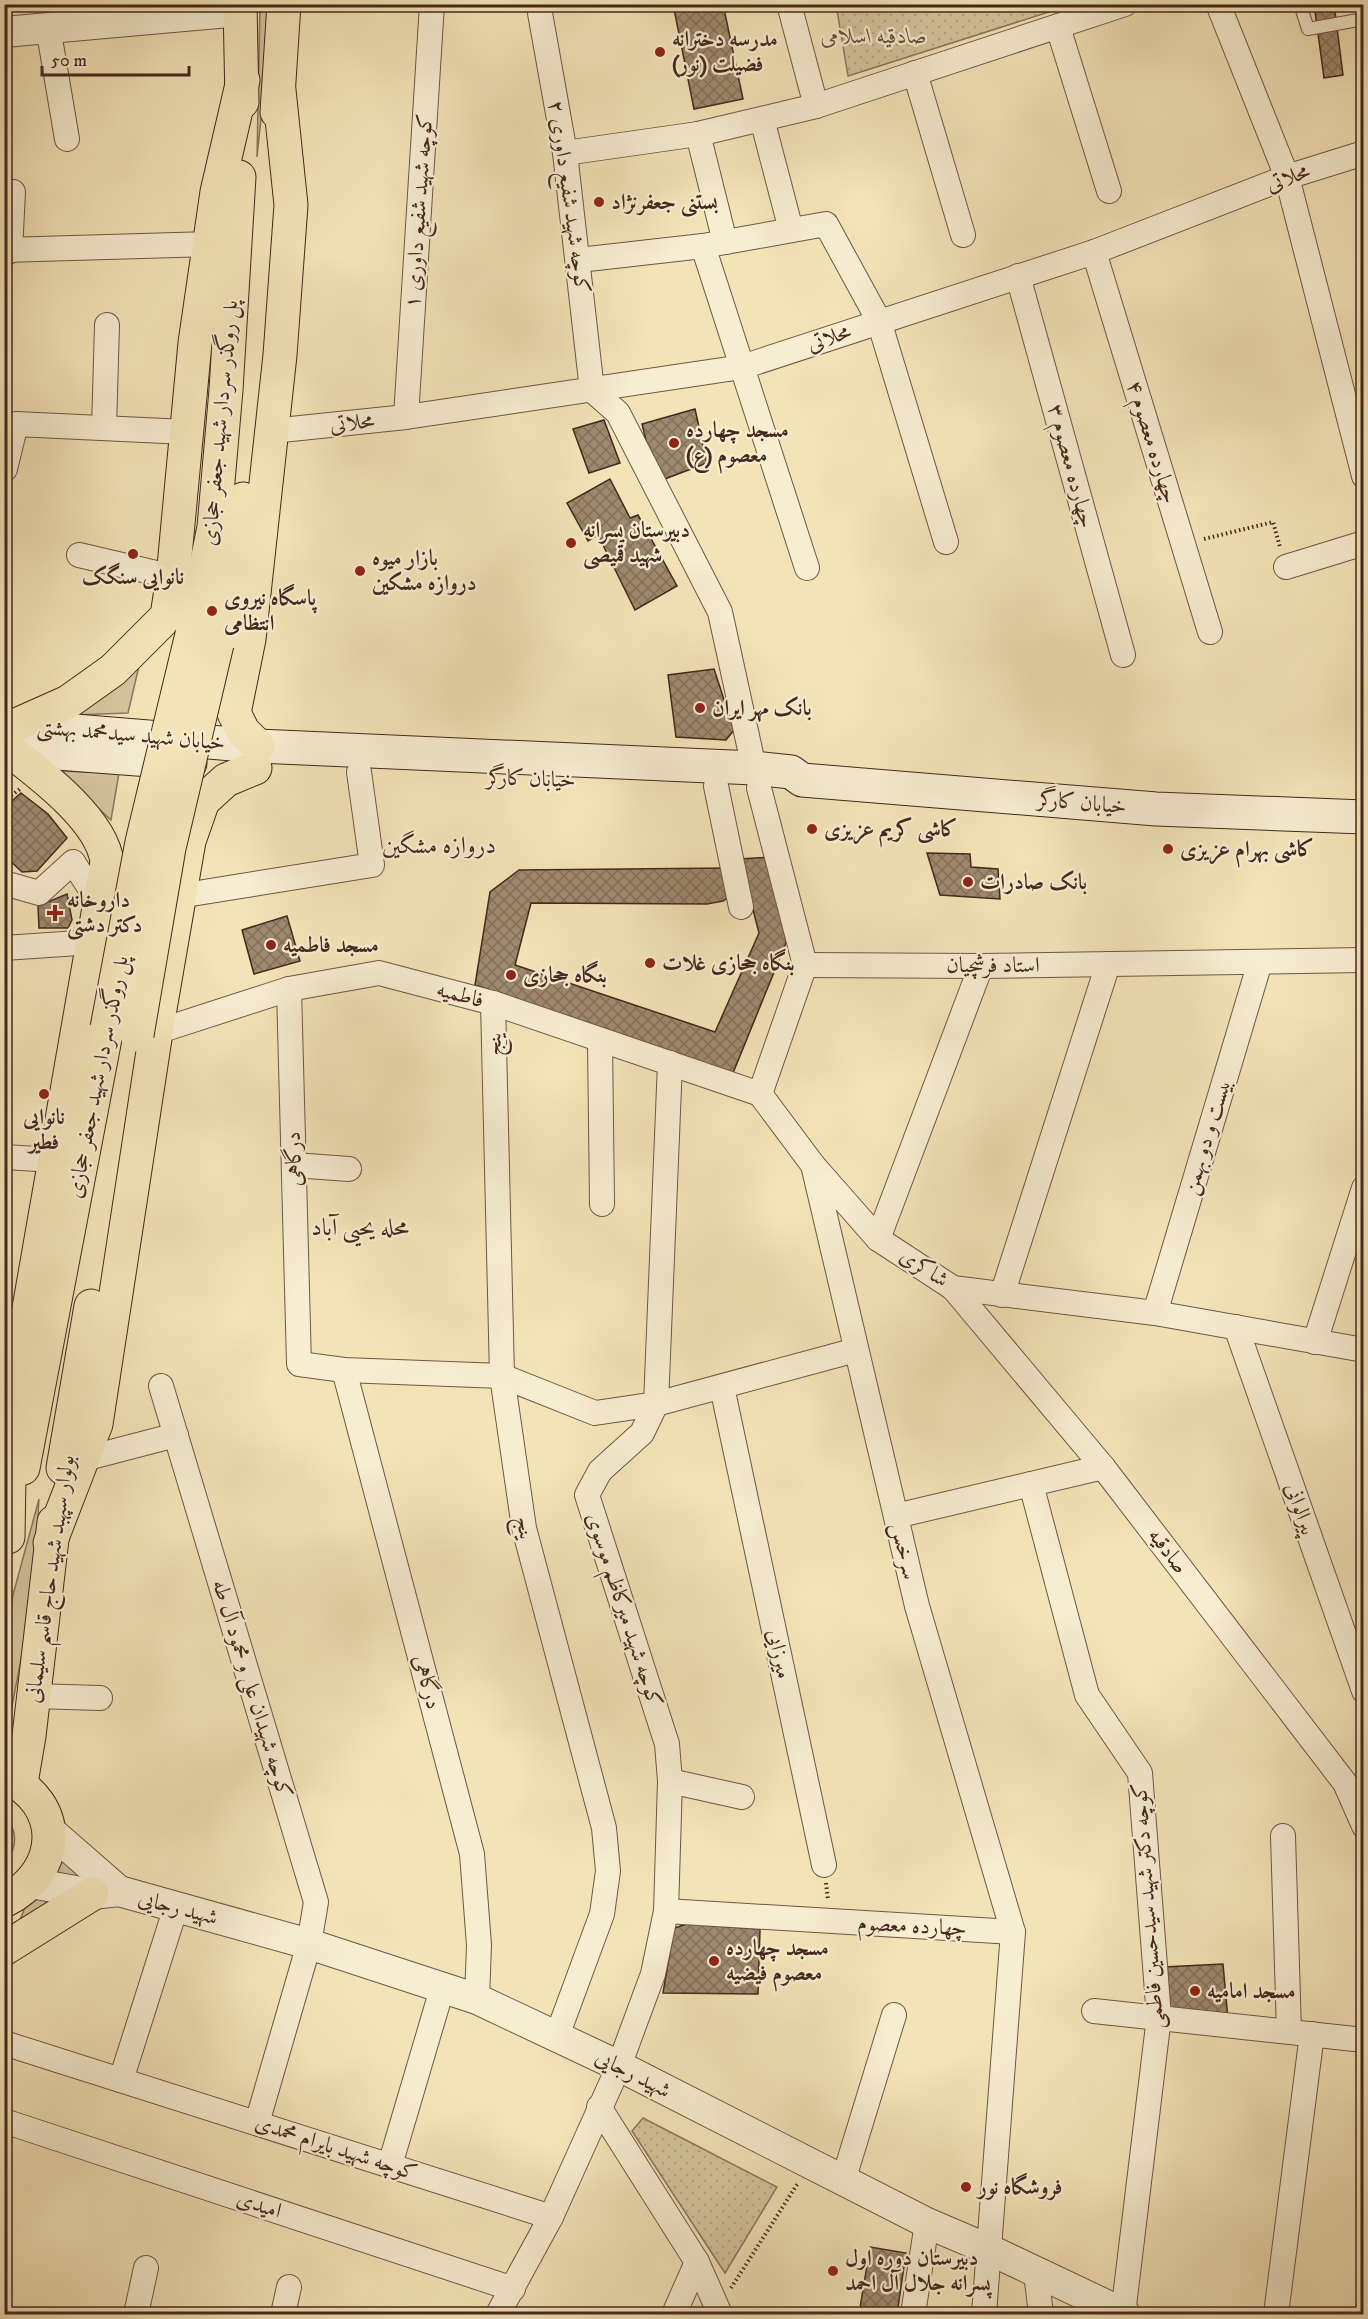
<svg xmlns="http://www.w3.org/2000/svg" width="1368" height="2319" viewBox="0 0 1368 2319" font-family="'IM FELL DW Pica',Amiri,serif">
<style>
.grass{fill:#d5c49e;stroke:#8c765e;stroke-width:1.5}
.park{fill:url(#park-dots);stroke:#8c765e;stroke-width:1.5}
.building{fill:url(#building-cross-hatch);stroke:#44271d;stroke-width:1.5}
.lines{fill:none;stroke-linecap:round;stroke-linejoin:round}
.service-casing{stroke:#705644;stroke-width:14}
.minor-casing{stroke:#705644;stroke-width:26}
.tertiary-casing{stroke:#705644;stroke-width:32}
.secondary-casing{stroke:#44271d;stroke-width:35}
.primary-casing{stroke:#44271d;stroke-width:35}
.path{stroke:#44271d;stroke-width:4;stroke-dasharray:1.5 3;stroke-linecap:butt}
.service{stroke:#f7edd1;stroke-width:12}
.minor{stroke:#f7edd1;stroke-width:24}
.tertiary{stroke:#f7edd1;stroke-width:30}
.secondary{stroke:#f7edd1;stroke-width:33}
.primary{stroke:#f3e4b8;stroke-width:33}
.primary-bridge-casing{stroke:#44271d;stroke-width:35;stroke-linecap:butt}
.primary-bridge{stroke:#f3e4b8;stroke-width:33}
.poi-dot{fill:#8f2418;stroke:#f7edd1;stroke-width:2}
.labels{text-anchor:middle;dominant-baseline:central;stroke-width:4.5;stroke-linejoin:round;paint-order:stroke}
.park-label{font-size:22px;font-style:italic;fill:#684e3d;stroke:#f7edd1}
.poi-label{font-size:22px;font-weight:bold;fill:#44271d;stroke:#f7edd1;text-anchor:start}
.street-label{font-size:22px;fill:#44271d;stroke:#f7edd1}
.neighbourhood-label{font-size:24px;fill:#44271d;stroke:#f7edd1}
</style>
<defs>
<pattern id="park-dots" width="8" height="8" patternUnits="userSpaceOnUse" patternTransform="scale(1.5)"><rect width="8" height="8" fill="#d5c49e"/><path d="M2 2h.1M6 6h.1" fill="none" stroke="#b8a888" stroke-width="1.8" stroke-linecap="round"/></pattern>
<pattern id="building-cross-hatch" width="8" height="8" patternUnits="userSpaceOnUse" patternTransform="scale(1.5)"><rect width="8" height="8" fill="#9f896e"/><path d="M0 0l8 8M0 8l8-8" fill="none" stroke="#83705a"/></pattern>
</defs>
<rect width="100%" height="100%" fill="#f3e4b8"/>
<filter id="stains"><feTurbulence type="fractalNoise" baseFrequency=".00333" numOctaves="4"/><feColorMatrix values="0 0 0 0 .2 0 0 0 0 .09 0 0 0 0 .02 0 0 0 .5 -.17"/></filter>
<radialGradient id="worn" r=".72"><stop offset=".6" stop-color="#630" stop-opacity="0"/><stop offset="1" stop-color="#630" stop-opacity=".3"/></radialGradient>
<g class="grass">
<polygon points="260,5 273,5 257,157"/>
<polygon points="139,666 128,713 74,715"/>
<polygon points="58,771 119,773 111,820"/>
<polygon points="39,1499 33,1597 9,1722 5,1728 5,1641 13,1595"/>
<path d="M4,1816C18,1829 18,1848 5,1862Z"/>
<polygon points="58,1855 101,1882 55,1873"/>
<polygon points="32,1898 70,1899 19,1923 25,1907"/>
</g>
<g class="park">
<polygon points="836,4 1071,4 1071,5 848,76"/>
<polygon points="643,2118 777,2187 725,2273 632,2131"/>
</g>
<g class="building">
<polygon points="673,4 723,4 743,99 694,109"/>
<polygon points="1314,4 1334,4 1343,75 1324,78"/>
<polygon points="695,409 707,463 662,480 651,461 642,424"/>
<polygon points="604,420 620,463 589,473 573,429"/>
<polygon points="610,479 630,518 638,515 677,586 635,610 598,535 588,541 567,503"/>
<polygon points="714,669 734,730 726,740 676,737 668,675"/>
<polygon points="21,793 48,814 67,838 37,871 22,872 4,855 4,808"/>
<polygon points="927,853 970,854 971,867 998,869 1000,899 940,895"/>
<polygon points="771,857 788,938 733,1073 475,985 490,892 519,870 728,868 730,896 723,901 707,904 531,903 515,965 715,1032 759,933 740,859"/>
<polygon points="67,894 72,920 68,928 39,928 38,906"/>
<polygon points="287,916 300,961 254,974 242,930"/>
<polygon points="687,1924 760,1929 758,1994 663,1993 674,1928"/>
<polygon points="1223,1964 1228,2020 1167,2014 1164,1967"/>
<polygon points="870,2247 906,2253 897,2314 859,2314"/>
</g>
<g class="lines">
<defs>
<polyline id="service" points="1300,4 1308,29 1364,19"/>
<g id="minor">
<polyline points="541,4 540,13 565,153 592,390 618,413 720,612 754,768"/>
<polyline points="789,4 816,106"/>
<polyline points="1218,4 1287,177 1364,476"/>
<polyline points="48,27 67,139"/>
<polyline points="1058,27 1109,191"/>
<polyline points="915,73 963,235"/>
<polyline points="762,119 791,230"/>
<polyline points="698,134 725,242"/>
<polyline points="565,153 698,134 816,106 1125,4"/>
<polyline points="703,246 807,568"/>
<polyline points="4,250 210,244"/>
<polyline points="10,251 13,192"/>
<polyline points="1094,252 1210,632"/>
<polyline points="579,260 703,246 826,224 879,321 946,542"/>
<polyline points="1018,276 1123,655"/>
<polyline points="406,417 432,4"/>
<polyline points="104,428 107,325"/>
<polyline points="272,431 406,417 742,367 1094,252 1287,177 1364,153"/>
<polyline points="5,469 16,424 186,432"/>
<polyline points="79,555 173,577"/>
<polyline points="1286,567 1364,543"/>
<polyline points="716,786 741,907"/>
<polyline points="759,788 805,965"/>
<polyline points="11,885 39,893 73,862 100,904"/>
<polyline points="179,896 372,865 359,772"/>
<polyline points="4,948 93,942"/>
<polyline points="805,965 760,1094 813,1165 878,1239 953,1288 1155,1313 1364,1350"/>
<polyline points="805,965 981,966 1364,960"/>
<polyline points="289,989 299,1364 344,1370 502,1376 595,1413 656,1404 856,1350"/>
<polyline points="493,1003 502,1376 524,1528 604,1828 608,1871 602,1914 557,2036"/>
<polyline points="156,1032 289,989 379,973 493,1003 760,1094"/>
<polyline points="600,1040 602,1204"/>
<polyline points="4,1157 55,1160"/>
<polyline points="294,1165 349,1169"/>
<polyline points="813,1165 917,1606 1013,1932 984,2314"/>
<polyline points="878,1239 981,966"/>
<polyline points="953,1288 1103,1467 1345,1783 1364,1826"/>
<polyline points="1002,1295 1108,964"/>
<polyline points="1155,1313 1260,962"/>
<polyline points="1236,1327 1364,1691"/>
<polyline points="1315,1342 1364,1188"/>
<polyline points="344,1370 472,1854 479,1945 477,1999"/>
<polyline points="161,1386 316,1902 309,1944 257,2123"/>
<polyline points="722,1387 824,1865"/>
<polyline points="84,1459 176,1435"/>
<polyline points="1031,1484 1087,1695 1140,1773 1159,2017 1123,2314"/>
<polyline points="896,1516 1103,1467"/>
<polyline points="33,1696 100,1698"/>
<polyline points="670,1781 742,1797"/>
<polyline points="1283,1836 1289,2031"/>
<polyline points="666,1911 1013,1932"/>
<polyline points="1094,2011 1364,2040"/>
<polyline points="4,2043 551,2217"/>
<polyline points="121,2080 176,1907"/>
<polyline points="599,2107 697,2262 720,2314"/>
<polyline points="4,2121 513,2289"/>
<polyline points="390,2165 442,1989"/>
<polyline points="843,2181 894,2015"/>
<polyline points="1036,2273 1041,2314"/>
<polyline points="136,2314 146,2268"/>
<polyline points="283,2314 289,2287"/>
<polyline points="498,2314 551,2217 619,2066 653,1974 666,1911 670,1781 667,1744 587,1495 600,1471 642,1433 656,1404 670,1063"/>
<polyline points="674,2314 697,2262"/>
<polyline points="913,2314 927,2223"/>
<polyline points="1276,2314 1312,2034"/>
</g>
<g id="tertiary">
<polyline points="4,32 240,11"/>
<polyline points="48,1829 119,1891"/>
<polyline points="31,1883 92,1894 119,1891 309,1944 477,1999 619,2066 927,2223 990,2250 1125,2314"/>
</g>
<g id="secondary">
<polyline points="4,728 14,726 258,746 754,768 791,772 802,780 1156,809 1364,817"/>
<polyline points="4,749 190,763"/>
</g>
<g id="primary">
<polyline points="240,4 242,102"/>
<polyline points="277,112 284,4"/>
<polyline points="192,634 214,527 226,390 239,177"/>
<polyline points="217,644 239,537 243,499"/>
<polyline points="14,726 68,702 113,670 167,616 173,577 195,343 217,192 243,80"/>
<polyline points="258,746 243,731 234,713 249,639 280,355 291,205 279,90"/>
<polyline points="23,1468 107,1028"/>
<polyline points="63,1468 91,1306"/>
<path d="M8,1537L10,1417L107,862C102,820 40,774 9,750"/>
<polyline points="50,1543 96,1424 156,1032 189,841 203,801 226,780 255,768"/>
<path d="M4,1776C65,1803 63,1872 4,1901"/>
<polyline points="21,1783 29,1736 54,1522"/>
<polyline points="4,1949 92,1894"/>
</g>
</defs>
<use href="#service" class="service-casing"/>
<use href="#minor" class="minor-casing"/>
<use href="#tertiary" class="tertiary-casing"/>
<use href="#secondary" class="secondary-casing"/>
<use href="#primary" class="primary-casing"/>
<g class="path">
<polyline points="6,315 9,269"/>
<polyline points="1204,539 1273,522 1280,547"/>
<polyline points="4,801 20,789"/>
<polyline points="826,1883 828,1900"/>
<polyline points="731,2288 798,2183"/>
</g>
<use href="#service" class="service"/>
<use href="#minor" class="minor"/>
<use href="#tertiary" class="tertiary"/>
<use href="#secondary" class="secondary"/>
<use href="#primary" class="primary"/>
<defs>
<g id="primary-bridge">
<polyline points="107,1028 142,842 192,634"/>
<polyline points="137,1035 169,848 217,644"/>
</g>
</defs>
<use href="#primary-bridge" class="primary-bridge-casing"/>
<use href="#primary-bridge" class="primary-bridge"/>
</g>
<g class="poi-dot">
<circle cx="660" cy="52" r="6"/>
<circle cx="599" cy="202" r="6"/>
<circle cx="674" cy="443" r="6"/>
<circle cx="571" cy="543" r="6"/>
<circle cx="133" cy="554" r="6"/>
<circle cx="360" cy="571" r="6"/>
<circle cx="212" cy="611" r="6"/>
<circle cx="700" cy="708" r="6"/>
<circle cx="812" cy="829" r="6"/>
<circle cx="1168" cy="849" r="6"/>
<circle cx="968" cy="882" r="6"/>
<path d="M52 904h6v6h6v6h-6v6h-6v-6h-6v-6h6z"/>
<circle cx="271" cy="945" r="6"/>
<circle cx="650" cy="963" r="6"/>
<circle cx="511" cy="975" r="6"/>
<circle cx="44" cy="1094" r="6"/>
<circle cx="714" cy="1961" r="6"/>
<circle cx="1195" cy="1991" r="6"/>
<circle cx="966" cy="2187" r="6"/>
<circle cx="833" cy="2271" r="6"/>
</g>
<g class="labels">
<g class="park-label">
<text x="874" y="36">صادقیه اسلامی</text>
</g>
<g class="poi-label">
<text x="672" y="39">مدرسه دخترانه<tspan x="672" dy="25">فضیلت (نور)</tspan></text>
<text x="611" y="202">بستنی جعفرنژاد</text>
<text x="686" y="430">مسجد چهارده<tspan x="686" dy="25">معصوم (ع)</tspan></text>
<text x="583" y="530">دبیرستان پسرانه<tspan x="583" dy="25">شهید قمیصی</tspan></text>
<text x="372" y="558">بازار میوه<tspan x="372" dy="25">دروازه مشکین</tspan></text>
<text x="133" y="577" text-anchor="middle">نانوایی سنگک</text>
<text x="224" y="598">پاسگاه نیروی<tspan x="224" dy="25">انتظامی</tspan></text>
<text x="712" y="708">بانک مهر ایران</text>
<text x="824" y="829">کاشی کریم عزیزی</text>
<text x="1180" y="849">کاشی بهرام عزیزی</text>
<text x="980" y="882">بانک صادرات</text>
<text x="67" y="900">داروخانه<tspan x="67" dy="25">دکتر دشتی</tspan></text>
<text x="283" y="945">مسجد فاطمیه</text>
<text x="662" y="963">بنگاه جحازی غلات</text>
<text x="523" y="975">بنگاه جحازی</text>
<text x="44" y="1117" text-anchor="middle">نانوایی<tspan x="44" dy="25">فطیر</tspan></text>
<text x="726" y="1948">مسجد چهارده<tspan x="726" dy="25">معصوم فیضیه</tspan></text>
<text x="1207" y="1991">مسجد امامیه</text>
<text x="978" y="2187">فروشگاه نور</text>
<text x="845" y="2258">دبیرستان دوره اول<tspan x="845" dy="25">پسرانه جلال آل احمد</tspan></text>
</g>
<g class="street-label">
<text transform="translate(1288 178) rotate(-20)">محلاتی</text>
<text transform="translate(569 197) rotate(82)">کوچه شهید شفیع داوری ۲</text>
<text transform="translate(419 211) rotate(-86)">کوچه شهید شفیع داوری ۱</text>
<text transform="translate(829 338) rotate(-19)">محلاتی</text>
<text transform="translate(220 423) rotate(-85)">پل روگذر سردار شهید جعفر حجازی</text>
<text transform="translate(352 423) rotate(-6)">محلاتی</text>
<text transform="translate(1152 442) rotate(73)">چهارده معصوم ۴</text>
<text transform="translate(1071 466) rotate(75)">چهارده معصوم ۳</text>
<text transform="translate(131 735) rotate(5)">خیابان شهید سیدمحمد بهشتی</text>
<text transform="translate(531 779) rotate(2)">خیابان کارگر</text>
<text transform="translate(1082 803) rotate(5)">خیابان کارگر</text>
<text x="993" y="965">استاد فرشچیان</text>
<text transform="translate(460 995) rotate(15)">فاطمیه</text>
<text transform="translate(494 1044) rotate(-91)">ینج</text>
<text transform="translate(98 1077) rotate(-79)">پل روگذر سردار شهید جعفر حجازی</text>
<text transform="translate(1207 1137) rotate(-73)">بیست و دو بهمن</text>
<text transform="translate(294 1159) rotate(-92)">درگاهی</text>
<text transform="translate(924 1268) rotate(33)">شاکری</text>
<text transform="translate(1300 1509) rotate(71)">پیرالوانی</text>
<text transform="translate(525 1528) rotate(78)">ینج</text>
<text transform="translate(904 1551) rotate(77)">سرخس</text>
<text transform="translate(1168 1551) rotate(53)">صادقیه</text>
<text transform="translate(50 1579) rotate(-82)">بولوار سپهبد شهید حاج قاسم سلیمانی</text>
<text transform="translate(624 1610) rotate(72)">کوچه شهید میرکاظم موسوی</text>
<text transform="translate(779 1654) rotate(78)">میرزایی</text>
<text transform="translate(427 1682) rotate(75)">درگاهی</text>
<text transform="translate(252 1689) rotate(73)">کوچه شهیدان علی و محمود آل طه</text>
<text transform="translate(1148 1906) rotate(-94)">کوچه دکتر شهید سیدحسین فاطمی</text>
<text transform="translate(178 1908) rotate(15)">شهید رجایی</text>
<text transform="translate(912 1926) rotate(3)">چهارده معصوم</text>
<text transform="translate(633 2074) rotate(27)">شهید رجایی</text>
<text transform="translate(336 2148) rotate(18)">کوچه شهید بایرام محمدی</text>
<text transform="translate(259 2205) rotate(18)">امیدی</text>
</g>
<g class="neighbourhood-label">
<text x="439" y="846">دروازه مشگین</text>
<text x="360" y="1228">محله یحیی آباد</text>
</g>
</g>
<rect width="1368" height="2319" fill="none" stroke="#f3e4b8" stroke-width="24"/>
<rect x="6" y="6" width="1356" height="2307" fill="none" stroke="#44271d" stroke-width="3"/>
<rect x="12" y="12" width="1344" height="2295" fill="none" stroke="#44271d" stroke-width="1.5"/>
<path d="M42 66v9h147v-9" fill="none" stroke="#44271d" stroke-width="3"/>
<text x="51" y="66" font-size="18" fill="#44271d" stroke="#f7edd1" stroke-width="4.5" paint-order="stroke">50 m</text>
<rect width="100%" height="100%" filter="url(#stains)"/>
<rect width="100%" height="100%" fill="url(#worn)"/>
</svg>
